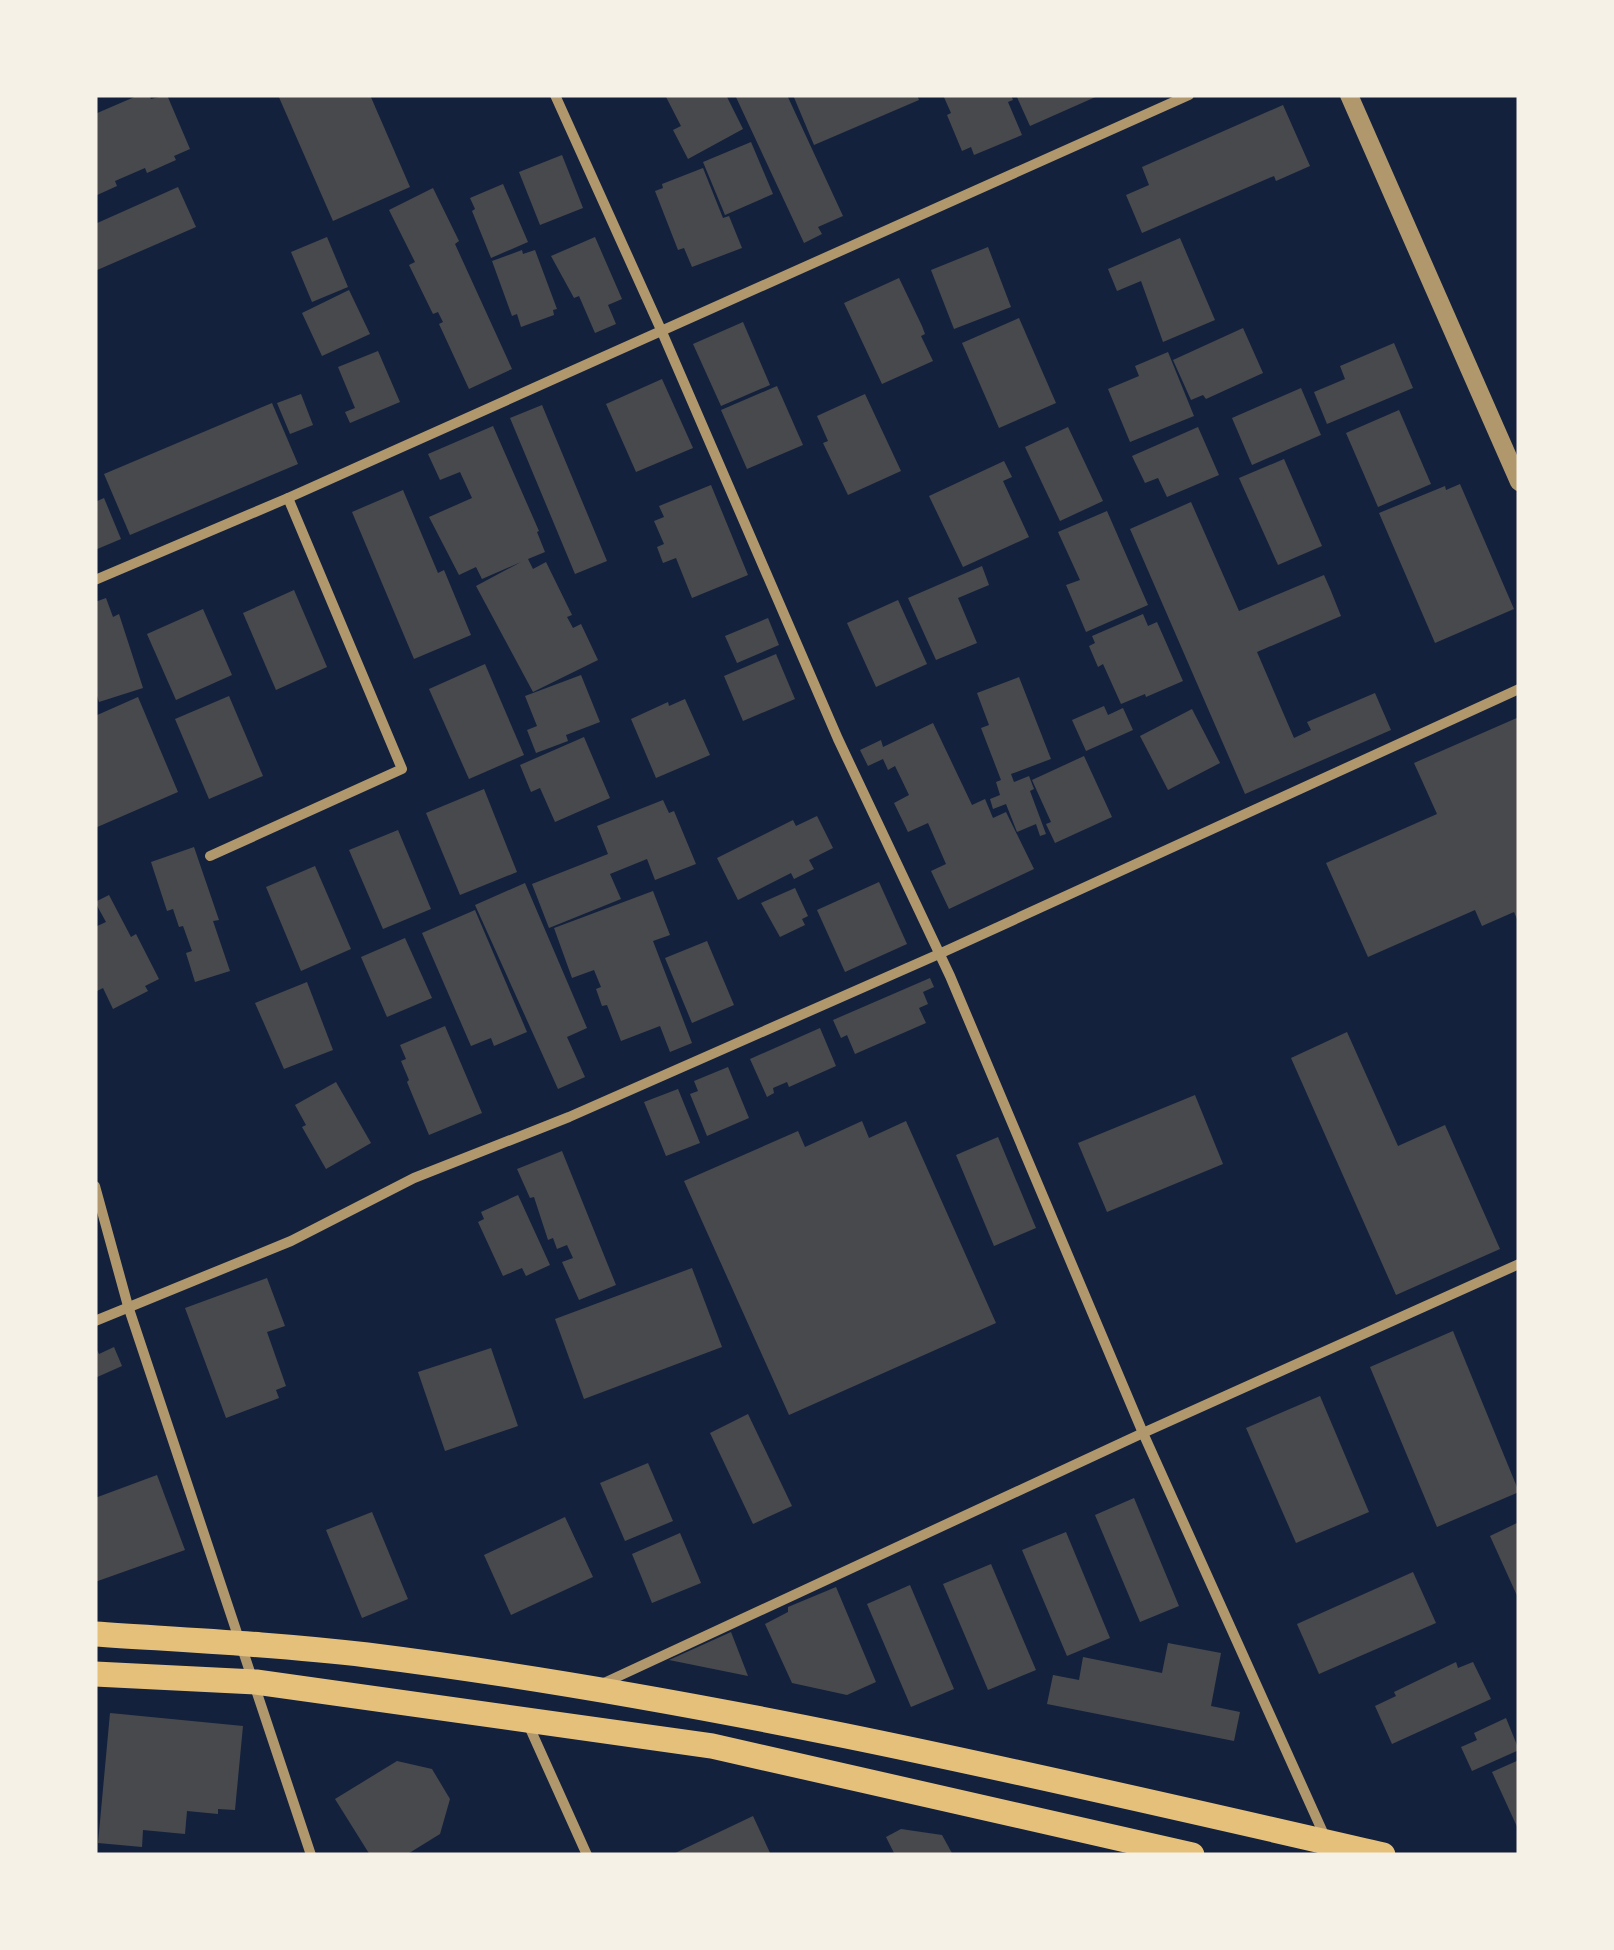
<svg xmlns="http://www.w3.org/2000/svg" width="1614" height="1950" viewBox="0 0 1614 1950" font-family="'Source Sans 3',sans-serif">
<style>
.building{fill:#48494c}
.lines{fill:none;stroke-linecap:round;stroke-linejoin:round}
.minor{stroke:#b1986c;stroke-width:10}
.tertiary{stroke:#b1986c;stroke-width:18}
.primary{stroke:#e5c07b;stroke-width:25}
</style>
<rect width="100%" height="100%" fill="#14213d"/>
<g class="building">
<polygon points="139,95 149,95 151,99 167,95 190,149 174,156 176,160 147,173 145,168 115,181 117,186 95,196 95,114"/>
<polygon points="278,95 370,95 410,187 333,221"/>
<polygon points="665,95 726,95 743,129 688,159 673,130 681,126"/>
<polygon points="735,95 787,95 843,216 818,227 822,234 804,243"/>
<polygon points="793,95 917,95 919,100 814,145"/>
<polygon points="943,95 1011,95 1013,100 1008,102 1022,135 974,155 971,147 962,151 947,115 951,113"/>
<polygon points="1016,95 1100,95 1030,126"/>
<polygon points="1283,105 1310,166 1276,181 1274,176 1142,233 1126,195 1149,185 1142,167"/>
<polygon points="751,142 773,194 725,215 703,162"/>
<polygon points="562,155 583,208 540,225 519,172"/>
<polygon points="703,168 723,218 729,216 742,248 692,267 684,248 678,250 655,191 663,188 662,184"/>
<polygon points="503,184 528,242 491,258 472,211 475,209 470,198"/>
<polygon points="178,187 196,227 95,271 95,224"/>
<polygon points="433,188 459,241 455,244 512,369 469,389 439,324 443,322 438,312 433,314 409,265 415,262 389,210"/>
<polygon points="327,237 348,287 312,302 291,252"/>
<polygon points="595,237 622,299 608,305 616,324 595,333 579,296 574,298 551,256"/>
<polygon points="1180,238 1215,320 1163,342 1141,281 1117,291 1108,269"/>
<polygon points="988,247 1011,307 954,329 931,270"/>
<polygon points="522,250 523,254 535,250 557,309 553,310 554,315 521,327 517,314 512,316 492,261"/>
<polygon points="899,278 922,326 925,334 921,336 933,361 882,384 844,303"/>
<polygon points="349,290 370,334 322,356 302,313"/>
<polygon points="1019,318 1056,403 999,428 962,343"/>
<polygon points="743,322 770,385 721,406 693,344"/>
<polygon points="1243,328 1263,373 1206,399 1203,395 1191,400 1173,360"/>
<polygon points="1394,343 1413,388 1327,424 1314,392 1345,379 1340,366"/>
<polygon points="378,351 400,402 350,423 345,412 355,408 338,367"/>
<polygon points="1168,352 1194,416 1130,442 1108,389 1139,376 1135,366"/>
<polygon points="662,379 693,448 636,472 606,404"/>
<polygon points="777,386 803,445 747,469 721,410"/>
<polygon points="1301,388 1321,435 1252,465 1232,418"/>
<polygon points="301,394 313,425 290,434 277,403"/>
<polygon points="865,394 901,471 848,495 823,443 828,441 817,416"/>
<polygon points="272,403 298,464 130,535 104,474"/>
<polygon points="542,405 607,561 575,574 510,418"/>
<polygon points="1399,410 1431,484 1378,507 1346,433"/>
<polygon points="493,426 539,531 537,532 545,552 528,559 533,569 546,562 572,615 567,617 573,628 581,624 598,660 533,692 476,586 521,562 482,579 476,567 459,575 429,517 472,498 460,472 440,480 428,454"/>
<polygon points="1068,427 1103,501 1060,521 1025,447"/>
<polygon points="1198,427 1219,475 1167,497 1158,478 1145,483 1132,456"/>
<polygon points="1284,459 1322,546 1278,565 1239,478"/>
<polygon points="1004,461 1012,477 1003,481 1029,537 963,567 929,496"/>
<polygon points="1460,484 1514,609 1435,643 1379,513 1445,486 1446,490"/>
<polygon points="711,485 748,575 692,598 676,558 663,563 657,547 664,544 654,521 664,517 659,506"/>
<polygon points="403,490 438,573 444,570 471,635 414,659 352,512"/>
<polygon points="104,498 121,539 95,550 95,502"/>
<polygon points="1191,502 1239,611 1324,575 1331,591 1341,616 1257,652 1294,738 1311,730 1307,722 1375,693 1391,730 1245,794 1130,529"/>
<polygon points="1107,511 1148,605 1086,632 1066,585 1080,580 1058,532"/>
<polygon points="982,566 989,585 958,598 977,643 936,660 908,598"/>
<polygon points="294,590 327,667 276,690 243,613"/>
<polygon points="106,598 113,617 119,614 143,688 99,702 95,689 95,602"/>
<polygon points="898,600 927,664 876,687 847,623"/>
<polygon points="203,609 232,675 176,700 147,634"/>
<polygon points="1143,614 1148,626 1157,622 1183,681 1146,697 1145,694 1121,704 1103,664 1098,667 1089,646 1095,643 1092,636"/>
<polygon points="768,618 779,645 737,663 725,636"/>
<polygon points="776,654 795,699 743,721 724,676"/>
<polygon points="485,664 524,755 469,779 429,689"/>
<polygon points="581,675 600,722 566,735 568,741 536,753 527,730 537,726 525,696"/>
<polygon points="1019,677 1051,759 1011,774 1014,782 1029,776 1034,789 1030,791 1046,834 1040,836 1036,824 1017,832 1006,804 993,809 990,799 1000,795 996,782 1001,780 981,728 989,725 977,693"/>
<polygon points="229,696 263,776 209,799 175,719"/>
<polygon points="138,697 178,792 95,828 95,716"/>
<polygon points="685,699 710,755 656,778 631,719 668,702 669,706"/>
<polygon points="1104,706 1108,715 1123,708 1133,730 1086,751 1072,720"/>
<polygon points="1192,709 1220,763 1168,790 1140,736"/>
<polygon points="1519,717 1519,924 1514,912 1482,926 1475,910 1368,957 1326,863 1437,814 1414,763"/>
<polygon points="933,723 972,805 985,799 993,818 1006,812 1034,869 949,909 931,871 946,864 928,823 908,832 894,803 909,795 895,766 888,770 883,759 868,766 860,750 881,740 883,747"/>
<polygon points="584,737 610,798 555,822 540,788 531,792 520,765"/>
<polygon points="1084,756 1112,817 1055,843 1046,824 1051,822 1032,780"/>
<polygon points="484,789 517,872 460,895 426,813"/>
<polygon points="663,800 669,813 674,811 696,864 655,880 647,859 610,874 621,899 549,928 532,884 608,854 597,826"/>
<polygon points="817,816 833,848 809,860 814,869 794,879 791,873 738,900 717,858 793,820 796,826"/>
<polygon points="398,830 431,909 383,929 349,850"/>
<polygon points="194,847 219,920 213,921 230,971 195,982 186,953 192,951 183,926 179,927 173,909 167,911 151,862"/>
<polygon points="315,866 351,949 301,971 266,887"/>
<polygon points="879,882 907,944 845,972 817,910"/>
<polygon points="525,883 587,1028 567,1037 585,1077 558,1089 475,905"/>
<polygon points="795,888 808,916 802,919 805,925 780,937 761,903"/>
<polygon points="653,891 670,935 653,941 692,1043 670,1052 660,1026 621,1041 607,1005 602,1006 596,989 601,987 594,970 572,978 554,928"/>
<polygon points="109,895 131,937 136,934 159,979 145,986 148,991 113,1009 103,988 95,992 95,927 106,922 95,902"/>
<polygon points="475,910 527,1032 494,1046 491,1038 471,1046 422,933"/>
<polygon points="405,938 432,998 387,1017 361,957"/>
<polygon points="707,941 734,1005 692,1023 665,958"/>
<polygon points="930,978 934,987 923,992 928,1004 919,1008 926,1023 855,1054 847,1035 841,1038 833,1020"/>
<polygon points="307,982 333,1050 284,1069 255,1003"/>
<polygon points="445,1026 482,1113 429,1135 407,1082 409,1080 401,1061 406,1059 400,1045"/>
<polygon points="820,1028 836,1066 789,1087 787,1082 773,1088 774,1093 767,1097 750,1059"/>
<polygon points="1347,1032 1398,1146 1445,1125 1500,1249 1396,1295 1291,1058"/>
<polygon points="728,1067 749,1118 707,1136 690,1094 698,1091 694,1081"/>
<polygon points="336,1082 371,1143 326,1169 302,1127 306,1125 295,1105"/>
<polygon points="678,1089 700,1143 666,1156 644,1102"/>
<polygon points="1195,1095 1223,1164 1107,1212 1078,1143"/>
<polygon points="862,1121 869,1138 906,1121 996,1323 789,1415 684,1181 798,1131 805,1147"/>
<polygon points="998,1137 1036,1228 994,1246 956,1155"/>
<polygon points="562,1151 616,1285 579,1300 562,1262 573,1258 567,1245 557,1249 553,1238 548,1240 534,1197 530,1198 517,1169"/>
<polygon points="518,1195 550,1265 526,1276 522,1268 503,1276 478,1222 484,1219 481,1212"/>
<polygon points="692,1268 722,1347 584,1399 555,1319"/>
<polygon points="267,1278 285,1326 267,1332 286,1386 276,1390 279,1398 226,1418 185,1308"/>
<polygon points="1453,1331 1519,1492 1437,1527 1370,1367"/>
<polygon points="95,1346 99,1354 114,1347 122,1366 95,1378"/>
<polygon points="491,1348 518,1426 445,1451 418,1372"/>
<polygon points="1320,1396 1369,1512 1296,1543 1246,1428"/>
<polygon points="748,1414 792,1506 753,1524 710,1433"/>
<polygon points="648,1463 673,1521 625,1541 600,1483"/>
<polygon points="157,1475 185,1550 95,1582 95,1498"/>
<polygon points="1134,1498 1179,1606 1140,1622 1095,1515"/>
<polygon points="372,1512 408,1599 362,1618 326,1530"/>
<polygon points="565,1517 593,1577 511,1615 484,1555"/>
<polygon points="1519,1522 1519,1600 1490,1536"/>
<polygon points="1066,1532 1110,1638 1067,1656 1022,1550"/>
<polygon points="680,1533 701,1583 652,1603 632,1554"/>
<polygon points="991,1564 1036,1670 988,1690 943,1584"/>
<polygon points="1413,1572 1436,1623 1319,1674 1297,1624"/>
<polygon points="910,1585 954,1689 911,1707 867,1604"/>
<polygon points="836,1587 876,1682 847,1695 792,1683 765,1624 788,1612 788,1607"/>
<polygon points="731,1632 748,1676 669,1660"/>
<polygon points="1168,1643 1221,1653 1211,1706 1240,1712 1234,1741 1047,1704 1053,1675 1079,1680 1083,1657 1162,1673"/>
<polygon points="1456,1662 1458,1668 1473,1662 1491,1699 1392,1744 1375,1706 1396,1696 1394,1692"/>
<polygon points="110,1713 243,1726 235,1810 218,1809 218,1814 187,1811 185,1834 143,1830 142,1847 98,1843"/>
<polygon points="1506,1718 1519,1750 1472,1771 1461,1747 1477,1740 1474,1733"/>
<polygon points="1519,1760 1519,1831 1492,1772"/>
<polygon points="397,1761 432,1769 450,1799 440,1834 406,1855 370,1855 335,1799"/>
<polygon points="753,1816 771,1855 671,1855"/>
<polygon points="901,1829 942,1835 953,1855 895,1855 886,1837"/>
</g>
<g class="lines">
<g class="minor">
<polyline points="555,95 662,332 838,739 950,976 1143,1433 1325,1837"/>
<polyline points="95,580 288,498 1189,95"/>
<polyline points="210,856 402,769 288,498"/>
<polyline points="95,1186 128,1306 311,1855"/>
<polyline points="95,1321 291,1241 414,1178 569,1117 939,954 1519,689"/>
<polyline points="604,1683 1143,1433 1519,1264"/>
<polyline points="528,1724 587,1855"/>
</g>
<polyline class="tertiary" points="1349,95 1519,482"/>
<g class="primary">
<path d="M95,1634C185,1640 276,1644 367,1655C709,1698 1047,1778 1383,1855"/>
<polyline points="95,1674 256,1682 712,1746 1192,1855"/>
</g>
</g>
<rect width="1614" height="1950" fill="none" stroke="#f6f1e7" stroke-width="195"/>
</svg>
